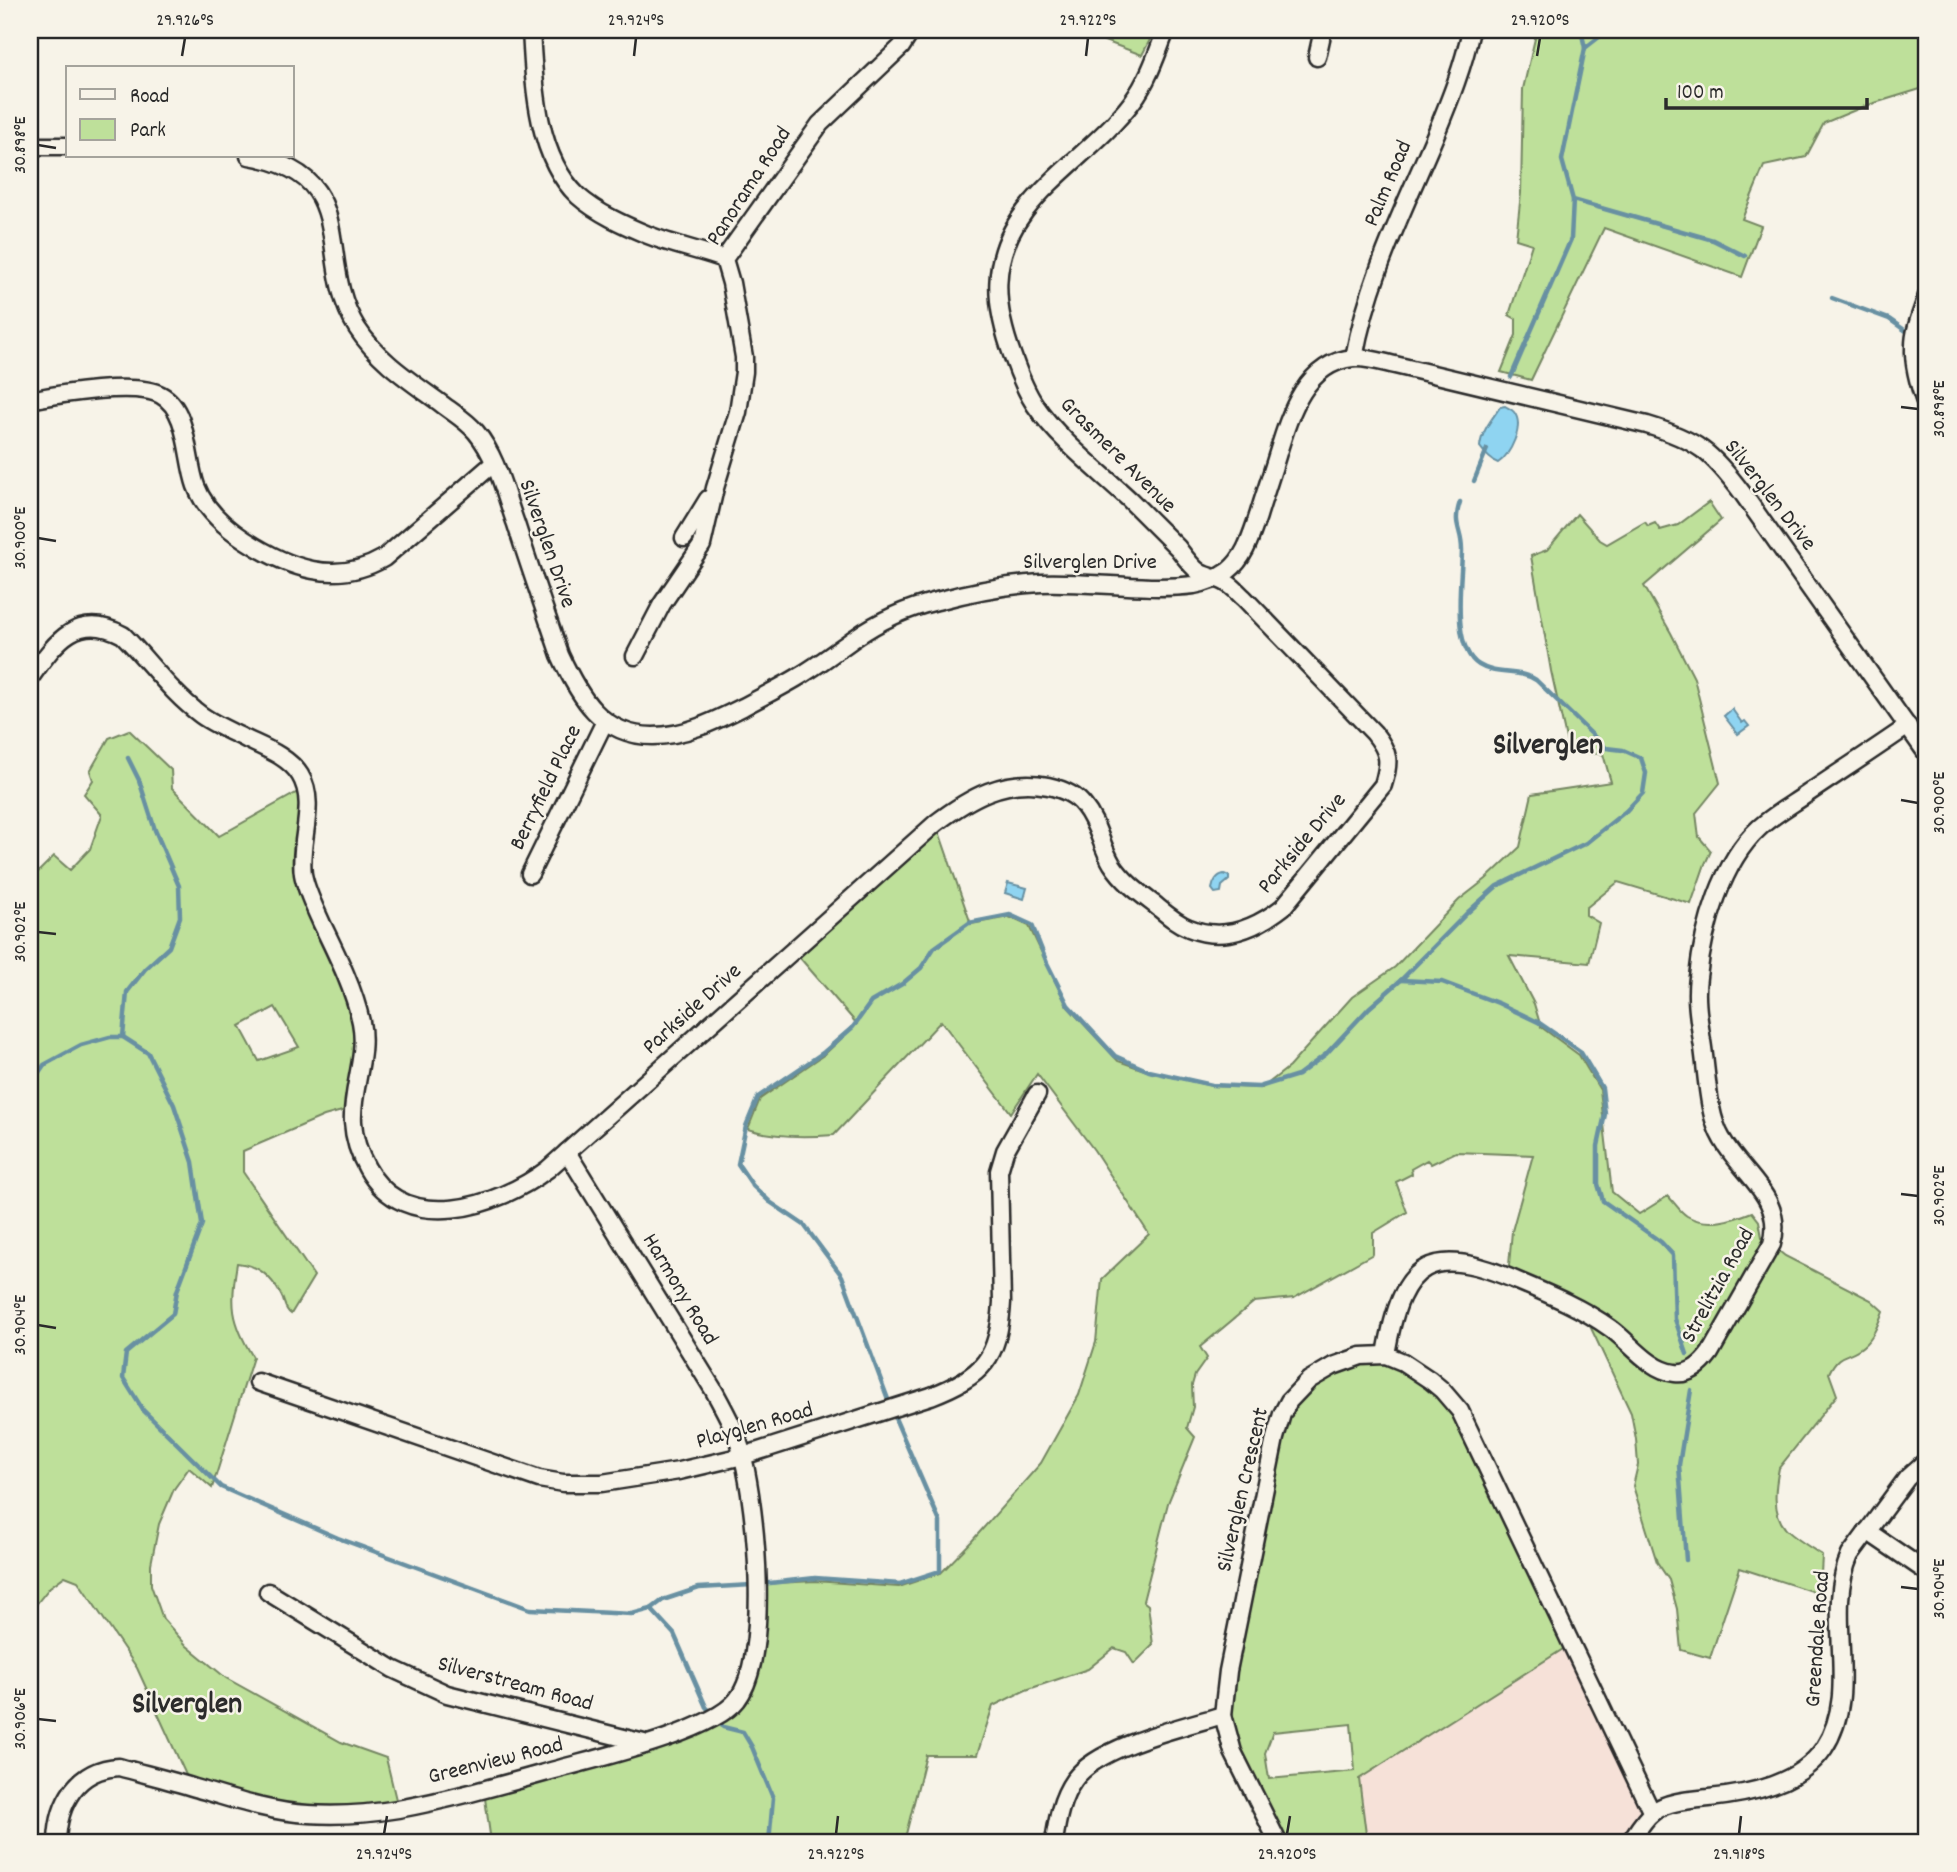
<svg xmlns="http://www.w3.org/2000/svg" width="1957" height="1872" viewBox="0 0 1957 1872" font-family="Dekko,sans-serif">
<style>
.built{fill:#f6e1d8}
.green{fill:#bee09a;stroke:#748662;stroke-width:2;fill-rule:evenodd}
.water{fill:#8fd4f1;stroke:#6790a2;stroke-width:2}
.lines{fill:none;stroke-linecap:round;stroke-linejoin:round}
.stream{stroke:#6790a2;stroke-width:4.5}
.minor-casing{stroke:#2b2b2b;stroke-width:21}
.minor{stroke:#f7f3e8;stroke-width:16}
.ticks{fill:none;stroke:#2b2b2b;stroke-width:2.5}
.labels{text-anchor:middle;dominant-baseline:central;stroke-width:5;stroke-linejoin:round;paint-order:stroke}
.street-label{font-size:23px;fill:#2b2b2b;stroke:#f7f3e8}
.district-label{font-size:30px;font-weight:bold;fill:#2b2b2b;stroke:#f7f3e8}
.neatline{fill:none;stroke:#2b2b2b;stroke-width:2.5}
.ticks-label{font-size:18px;text-anchor:middle;fill:#2b2b2b}
</style>
<rect width="100%" height="100%" fill="#f7f3e8"/>
<filter id="ink" filterUnits="userSpaceOnUse"><feTurbulence type="fractalNoise" baseFrequency=".0143" numOctaves="2"/><feDisplacementMap in="SourceGraphic" scale="14" xChannelSelector="R" yChannelSelector="G"/><feConvolveMatrix kernelMatrix="1 2 1 2 8 2 1 2 1" color-interpolation-filters="sRGB"/></filter>
<g filter="url(#ink)">
<polygon class="built" points="1571,1644 1648,1804 1630,1842 1367,1842 1359,1779"/>
<g class="green">
<polygon points="1075,30 1149,30 1154,32 1142,55"/>
<polygon points="1537,30 1927,30 1927,87 1865,106 1824,123 1806,157 1764,166 1742,219 1761,226 1742,277 1604,228 1531,380 1501,372 1516,335 1516,319 1509,315 1532,244 1516,239 1521,193 1523,89"/>
<path d="M1709,502L1721,520L1644,586L1671,633L1694,678L1720,783L1696,813L1699,837L1711,851L1705,864L1691,904L1618,882L1586,908V915L1599,923L1589,963L1509,956L1534,1004L1541,1027L1579,1055L1600,1090L1612,1192L1639,1214L1668,1196C1674,1202 1680,1212 1687,1216C1708,1228 1732,1220 1752,1212L1759,1221L1762,1237L1785,1256L1871,1300L1883,1311C1878,1324 1874,1337 1863,1346C1848,1359 1840,1350 1829,1373L1837,1395L1779,1468C1775,1488 1772,1512 1785,1528C1791,1536 1813,1549 1822,1555L1820,1594L1740,1568L1710,1658L1681,1650L1677,1609L1669,1580L1657,1562L1633,1486L1638,1465L1636,1439L1631,1413L1583,1311L1508,1277L1512,1231L1533,1155L1456,1152L1431,1164L1427,1160L1411,1169L1412,1174L1396,1182L1407,1212L1373,1233V1254L1294,1298L1254,1302L1200,1347L1207,1358L1195,1375L1192,1385L1193,1407L1187,1428L1195,1437L1168,1503L1143,1601L1148,1605L1153,1645L1134,1664L1126,1652L1114,1648L1088,1669L1026,1690L993,1706L977,1755H926L904,1842H491L484,1791L556,1772L737,1704L758,1584L815,1581L899,1587L941,1573L971,1542L1041,1463L1079,1395L1096,1342L1102,1279L1149,1234L1094,1150L1037,1074L1011,1113L941,1021L834,1135C808,1137 772,1137 748,1129L760,1099L825,1054L857,1024L794,951L936,823L971,924L1009,917L1029,926L1067,1006L1118,1061L1150,1072L1212,1086L1262,1088L1289,1067L1352,997L1395,967L1459,900L1486,879L1520,847L1532,794L1611,782L1603,754L1569,752L1551,671L1531,556L1547,550L1577,514L1600,540L1607,544L1645,522L1648,526L1655,523L1660,530L1678,525Z"/>
<path d="M129,730L171,770L172,788L219,836L305,788L301,858L360,1019L353,1108L324,1116L243,1151V1172L314,1276L291,1314C284,1309 285,1302 281,1295C271,1276 258,1265 237,1263C230,1304 231,1321 253,1357L212,1488L189,1468L174,1489L159,1524L151,1564V1585L163,1619L187,1646L226,1678L341,1742L386,1758L398,1808L293,1812L191,1786L137,1668L78,1581L65,1576L50,1587L30,1612V880L54,856L70,870L90,849L102,815L84,794L93,780L90,771L109,738ZM275,1007L299,1047L259,1061L240,1026Z"/>
<path d="M1370,1354L1442,1389L1571,1644L1359,1779L1367,1842H1278L1243,1776L1223,1700L1289,1400ZM1351,1724L1355,1771L1269,1779L1265,1753L1273,1732Z"/>
</g>
<g class="water">
<path d="M1505,406C1508,408 1512,409 1514,412C1525,426 1510,455 1498,463C1490,460 1485,454 1480,447C1481,432 1492,419 1500,407Z"/>
<polygon points="1732,709 1742,723 1745,721 1749,726 1738,734 1724,716"/>
<path d="M1224,874L1229,876V880L1222,886L1221,892L1215,893L1212,889C1213,882 1217,875 1224,874Z"/>
<polygon points="1008,883 1027,888 1024,899 1005,893"/>
</g>
<g class="lines">
<g class="stream">
<polyline points="1581,30 1585,48"/>
<polyline points="1573,200 1713,240 1745,256"/>
<polyline points="1832,298 1889,319 1906,331"/>
<polyline points="1923,340 1927,342"/>
<polyline points="1511,377 1571,239 1573,200 1562,160 1585,48 1608,30"/>
<polyline points="1474,481 1487,449"/>
<polyline points="1401,980 1442,982 1498,1003 1538,1022 1580,1051 1602,1088 1605,1114 1598,1146 1598,1184 1603,1201 1661,1242 1673,1255 1675,1319 1687,1354"/>
<polyline points="123,1037 127,992 145,969 169,947 180,917 179,886 155,830 139,780 128,758"/>
<polyline points="30,1085 44,1065 81,1045 110,1037 123,1037 148,1053 174,1105 193,1162 202,1224 177,1291 173,1314 126,1353 123,1378 143,1410 221,1487 338,1538 530,1609 632,1614 651,1609 663,1600 699,1588 752,1585"/>
<polyline points="1686,1560 1679,1465 1691,1390"/>
<path d="M761,1584L815,1578L900,1584L940,1571V1522L895,1418L842,1276L804,1225L770,1202L753,1186L738,1164L746,1126L758,1097L824,1052L853,1027L871,1002L902,984L921,968L934,948L969,923L1010,915L1032,925L1047,963L1068,1005L1115,1056L1149,1071L1212,1085L1259,1087L1298,1075L1326,1054L1369,1008L1401,980L1467,913L1497,886L1586,843L1626,811L1643,793L1646,773L1641,758L1623,750L1606,748L1536,680C1519,669 1496,676 1479,665C1450,647 1462,578 1462,550C1462,528 1452,526 1460,502"/>
<polyline points="651,1609 674,1634 706,1707 712,1713"/>
<polyline points="718,1720 723,1727 743,1732 752,1747 773,1798 769,1842"/>
</g>
<defs>
<g id="minor">
<path d="M531,30C534,83 536,156 578,196C597,213 624,225 648,235C673,245 699,250 724,259"/>
<polyline points="1317,57 1323,30"/>
<polyline points="30,146 68,146"/>
<path d="M249,156C364,175 313,258 357,328C379,362 412,382 443,405C455,414 467,421 476,432C497,457 505,494 516,524C530,568 545,611 560,655C579,696 601,736 653,736C685,736 715,721 743,707C763,696 784,686 803,674C821,663 838,650 855,638C879,621 908,608 937,601C970,592 1006,585 1041,583C1091,581 1144,591 1194,585C1206,583 1218,578 1228,571C1245,558 1251,536 1258,516C1264,496 1271,476 1277,456C1289,417 1304,363 1353,358C1367,357 1382,362 1395,365L1647,425C1697,440 1712,452 1743,494L1927,754"/>
<path d="M1927,296C1922,312 1914,329 1914,346C1913,366 1920,389 1927,407"/>
<path d="M1354,358C1368,278 1406,205 1437,131C1451,97 1463,67 1471,30"/>
<path d="M30,400C59,394 136,381 161,395C189,410 186,459 196,486C205,510 225,527 245,540C288,568 336,586 384,558L494,463"/>
<polyline points="684,538 708,499"/>
<polyline points="635,656 662,604 702,545 715,488 738,412 744,372 744,357 731,283 724,259 820,124 901,47 912,30"/>
<path d="M30,678C55,643 76,610 123,635C149,661 171,693 201,715C215,725 232,732 248,740C265,748 289,757 300,775C318,804 298,842 303,874C306,891 315,908 322,924C337,955 354,989 361,1022C368,1056 351,1089 353,1122C354,1138 359,1154 367,1168C405,1237 498,1207 548,1169L936,823C969,798 1005,777 1048,786C1062,789 1076,795 1084,806C1098,823 1101,846 1112,864C1123,881 1138,892 1154,904C1165,913 1176,923 1189,928C1223,942 1256,928 1283,907L1383,785C1390,762 1390,753 1374,733L1244,598C1239,594 1234,587 1228,584C1220,578 1208,578 1199,572C1191,566 1184,556 1178,548C1162,532 1145,515 1129,499C1099,471 1058,439 1035,405C1025,390 1019,374 1013,357C994,306 989,258 1025,211C1056,171 1101,143 1132,102C1148,81 1157,54 1166,30"/>
<polyline points="530,874 605,721"/>
<path d="M1386,1355C1402,1258 1432,1244 1520,1282C1551,1295 1582,1308 1610,1328C1630,1342 1649,1370 1675,1373C1690,1375 1702,1364 1710,1353L1772,1244C1785,1198 1743,1176 1722,1139C1707,1114 1707,1070 1702,1041C1699,1020 1695,999 1698,977C1703,928 1722,862 1759,828C1773,815 1791,805 1807,794C1841,771 1875,749 1908,726"/>
<path d="M258,1382L539,1479L563,1483H602L679,1471L743,1456L931,1396C983,1376 999,1358 1002,1302L999,1171L1005,1151L1037,1094"/>
<polyline points="1867,1531 1927,1572"/>
<polyline points="268,1592 393,1669 447,1694 644,1743"/>
<path d="M57,1842C58,1803 77,1769 119,1767C144,1774 170,1780 195,1788C232,1799 270,1812 308,1814C338,1816 368,1814 398,1809C453,1799 508,1783 562,1768C603,1757 713,1731 737,1700C771,1657 756,1509 743,1457C737,1432 725,1411 713,1389L567,1152"/>
<path d="M1054,1842C1057,1821 1061,1798 1074,1780C1098,1746 1183,1727 1223,1715"/>
<polyline points="1278,1842 1233,1752 1223,1715 1228,1671 1275,1438 1282,1414 1289,1401 1309,1380 1333,1366 1361,1356 1386,1355 1403,1362 1430,1380 1442,1390 1460,1411 1652,1813"/>
<path d="M1630,1842C1636,1833 1643,1820 1653,1812C1668,1801 1691,1800 1709,1798C1749,1794 1800,1784 1824,1748C1862,1690 1823,1615 1850,1555L1907,1478L1927,1460"/>
</g>
</defs>
<use href="#minor" class="minor-casing"/>
<use href="#minor" class="minor"/>
</g>
</g>
<path class="ticks" d="M182,56L185,38M634,56L636,38M1086,56L1088,38M1537,56L1540,38M38,145L56,148M1901,407L1918,409M38,538L56,541M1901,800L1918,803M38,932L56,934M1901,1194L1918,1196M38,1325L56,1328M1901,1587L1918,1589M38,1719L56,1721M384,1834L387,1816M836,1834L838,1816M1287,1834L1290,1816M1739,1834L1741,1816"/>
<g class="labels">
<g class="street-label">
<text transform="translate(1389 184) rotate(-67)">Palm Road</text>
<text transform="translate(750 187) rotate(-57)">Panorama Road</text>
<text transform="translate(1117 456) rotate(45)">Grasmere Avenue</text>
<text transform="translate(1769 496) rotate(52)">Silverglen Drive</text>
<text transform="translate(546 544) rotate(71)">Silverglen Drive</text>
<text x="1090" y="563">Silverglen Drive</text>
<text transform="translate(547 788) rotate(-64)">Berryfield Place</text>
<text transform="translate(1303 844) rotate(-50)">Parkside Drive</text>
<text transform="translate(693 1010) rotate(-42)">Parkside Drive</text>
<text transform="translate(1719 1286) rotate(-61)">Strelitzia Road</text>
<text transform="translate(679 1290) rotate(59)">Harmony Road</text>
<text transform="translate(755 1427) rotate(-16)">Playglen Road</text>
<text transform="translate(1244 1490) rotate(-77)">Silverglen Crescent</text>
<text transform="translate(1819 1639) rotate(-86)">Greendale Road</text>
<text transform="translate(515 1685) rotate(15)">Silverstream Road</text>
<text transform="translate(496 1762) rotate(-14)">Greenview Road</text>
</g>
<g class="district-label">
<text x="1548" y="747">Silverglen</text>
<text x="187" y="1706">Silverglen</text>
</g>
</g>
<rect width="1957" height="1872" fill="none" stroke="#f7f3e8" stroke-width="77"/>
<rect x="66" y="66" width="228" height="91" fill="#f7f3e8" stroke="#a5a39c" stroke-width="2"/>
<rect x="80" y="89" width="35" height="10" fill="#f7f3e8" stroke="#a5a39c" stroke-width="2"/>
<text x="130" y="102" font-size="21" fill="#2b2b2b">Road</text>
<rect x="80" y="119" width="35" height="21" fill="#bee09a" stroke="#a5a39c" stroke-width="2"/>
<text x="130" y="136" font-size="21" fill="#2b2b2b">Park</text>
<path d="M1666 98v10h201v-10" fill="none" stroke="#2b2b2b" stroke-width="3.5"/>
<text x="1677" y="98" font-size="21" fill="#2b2b2b" stroke="#f7f3e8" stroke-width="5" paint-order="stroke">100 m</text>
<rect x="38" y="38" width="1880" height="1796" class="neatline"/>
<g class="ticks-label">
<text x="185" y="25">29.926°S</text>
<text x="636" y="25">29.924°S</text>
<text x="1088" y="25">29.922°S</text>
<text x="1540" y="25">29.920°S</text>
<text transform="translate(19 145) rotate(-90)" y="6">30.898°E</text>
<text transform="translate(1938 409) rotate(-90)" y="6">30.898°E</text>
<text transform="translate(19 538) rotate(-90)" y="6">30.900°E</text>
<text transform="translate(1938 803) rotate(-90)" y="6">30.900°E</text>
<text transform="translate(19 932) rotate(-90)" y="6">30.902°E</text>
<text transform="translate(1938 1196) rotate(-90)" y="6">30.902°E</text>
<text transform="translate(19 1325) rotate(-90)" y="6">30.904°E</text>
<text transform="translate(1938 1589) rotate(-90)" y="6">30.904°E</text>
<text transform="translate(19 1719) rotate(-90)" y="6">30.906°E</text>
<text x="384" y="1859">29.924°S</text>
<text x="836" y="1859">29.922°S</text>
<text x="1287" y="1859">29.920°S</text>
<text x="1739" y="1859">29.918°S</text>
</g>
</svg>
